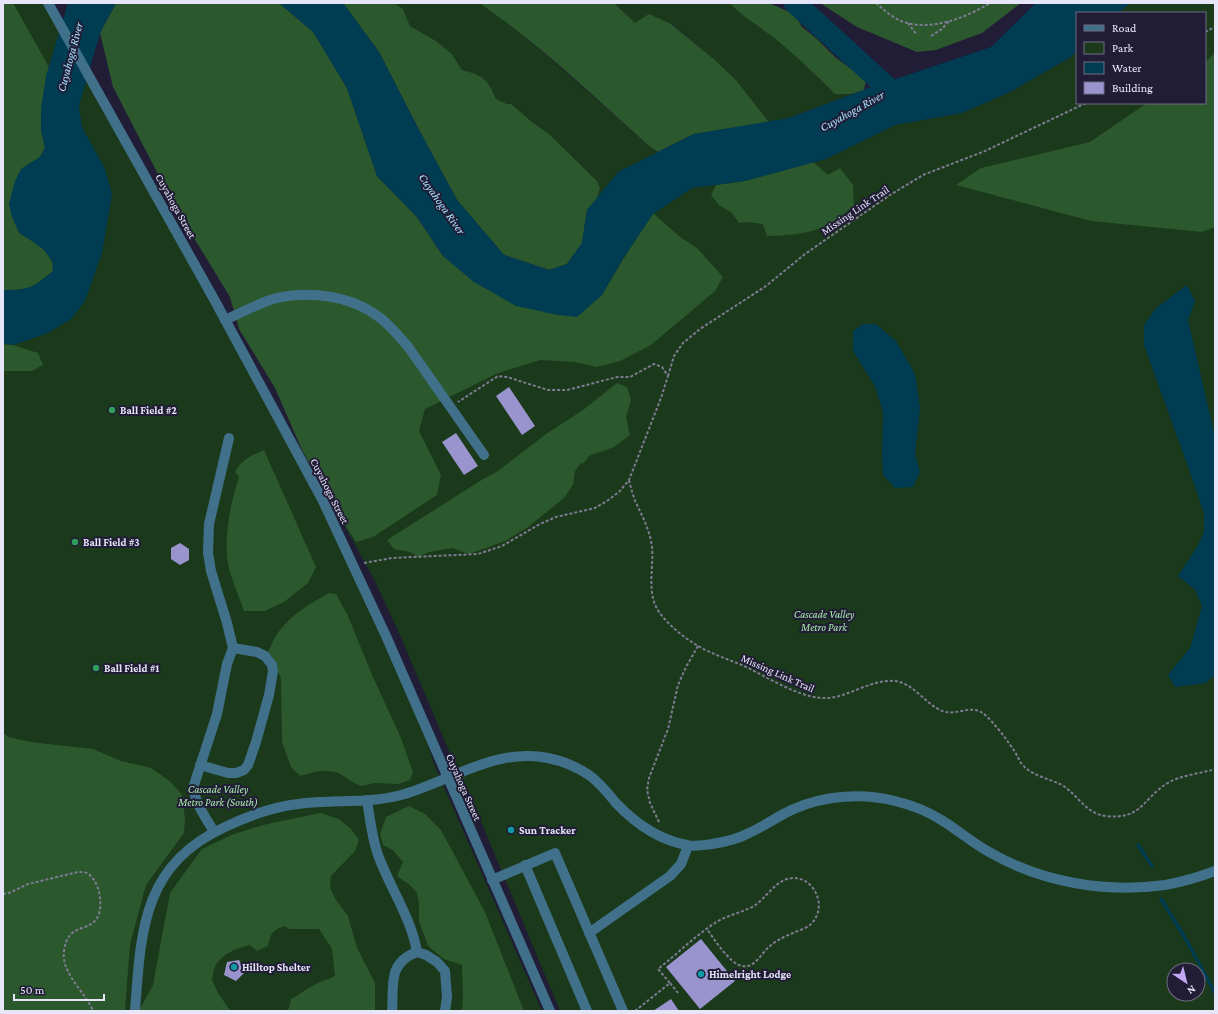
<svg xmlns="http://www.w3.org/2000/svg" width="1218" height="1014" viewBox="0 0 1218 1014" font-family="'Crimson Pro',serif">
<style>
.green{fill:#1b391b;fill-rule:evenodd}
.forest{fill:#2c582d}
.water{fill:#003d53}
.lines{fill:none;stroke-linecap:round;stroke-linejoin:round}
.stream{stroke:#003d53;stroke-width:3.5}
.river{stroke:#003d53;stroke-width:22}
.building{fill:#9a94ce}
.path{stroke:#7e7c92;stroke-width:2;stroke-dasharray:3 2;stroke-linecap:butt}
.minor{stroke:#41718a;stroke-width:10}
.leisure-dot{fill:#2e9e5b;stroke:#211d37;stroke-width:1.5}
.culture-dot{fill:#0f9aa8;stroke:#211d37;stroke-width:1.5}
.labels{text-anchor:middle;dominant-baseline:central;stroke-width:4;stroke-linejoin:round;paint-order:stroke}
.street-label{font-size:11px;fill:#e7e6f8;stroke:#211d37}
.poi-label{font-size:11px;font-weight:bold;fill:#e7e6f8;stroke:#211d37;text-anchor:start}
.park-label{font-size:11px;font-style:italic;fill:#a8eba7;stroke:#211d37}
.water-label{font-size:12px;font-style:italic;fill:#a9e2fd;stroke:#211d37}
</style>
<rect width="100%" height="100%" fill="#211d37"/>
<g class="green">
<polygon points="3,3 48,3 299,458 419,715 434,764 542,1011 3,1011"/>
<path d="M394,3H479L502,19L543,52L648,145L658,152L618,172L597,199L600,188L597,181L548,133L507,104L496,99C487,78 484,76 462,70L452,54L436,41L410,26L403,9Z"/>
<path d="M614,3H729C742,16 758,26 773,37C795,55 815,74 835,94H852L789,118L769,122L736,80L715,60L672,24L635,23Z"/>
<path d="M1130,3H1215V1011H560L468,790L452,758L400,635L374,579L312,468L653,213L692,188L745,181L826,159L895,125L962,113L1010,92L1071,57L1077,51V103H1205V13H1119ZM1174,970H1198V994H1174Z"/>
</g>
<g class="forest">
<path d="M3,3H13L49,67L41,109V131L45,147L40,157L21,169L19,233C29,239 49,250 52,262C53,264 53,268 53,271C32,288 30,290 3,290Z"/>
<polygon points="116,3 279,3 313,31 347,88 377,176 417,217 443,256 602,295 624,258 653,213 680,237 697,248 723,277 715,291 651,345 620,361 597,367 574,362 540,360 498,373 425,409 419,431 441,475 437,495 373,537 356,542 332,504 302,450 275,388 239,329 230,297 175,207 113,87 100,33"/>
<path d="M343,3H394L403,9L410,26L436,41L452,54L462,70C484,76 487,78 496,99L507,104H511L532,122L548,133L597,181L600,188L597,199L587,210L582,243L567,264L549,270L504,255L457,200L418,128L379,52Z"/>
<path d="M479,3H614L635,23L649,14L671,24L715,60L736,80L769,122L694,134L658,152L648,145C593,96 540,44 479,3Z"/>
<path d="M729,3H769L794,14L802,27L816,38L835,57L866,80L864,90L852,94H835C815,74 795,55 773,37C758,26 742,16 729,3Z"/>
<polygon points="820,3 1021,3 982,33 936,50 917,52 857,27"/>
<polygon points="1215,53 1215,227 1202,232 1091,221 956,185 981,168 1090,142 1147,103 1205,103 1205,62"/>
<path d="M813,162L828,175L840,168L853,185L854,205C827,232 804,235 767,236L763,224L747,222L739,223L732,213L719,205L711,195L716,185L745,181Z"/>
<polygon points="3,344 13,345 38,353 43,365 32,371 3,371"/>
<polygon points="617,383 627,387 631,400 626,417 630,435 614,447 589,456 584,463 580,464 575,471 573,485 564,498 528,527 505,541 469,554 452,548 429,552 418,557 410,552 394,549 387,540 480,481 498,471 546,434 583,410"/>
<path d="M264,450L316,567L308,583L284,602L265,611H244C238,593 229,575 227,557C225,530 231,502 239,477L235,472C241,460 252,455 264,450Z"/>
<path d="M329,593L336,594L348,616L372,675L401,738L413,772L410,780L399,784L374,783L361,786C353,783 346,777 338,773C326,768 312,772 300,776L291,767L282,742L281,678L268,653C270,648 272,643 274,639C286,618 309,604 329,593Z"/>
<polygon points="3,733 9,737 30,742 93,749 121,761 151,768 171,782 182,795 185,819 184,833 146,885 130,944 125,1011 3,1011"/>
<polygon points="409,806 425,814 441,830 485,912 524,1011 462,1011 463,994 462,965 444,959 428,946 419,921 419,903 417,893 410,885 397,876 403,862 393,850 383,845 380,834 386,817"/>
<path d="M320,813L339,819L351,829L359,840L355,851L331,876L330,888L336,900L348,916L357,948L375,983V1011H288L291,999C299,995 306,989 314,985C320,981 328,980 335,976L332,949L319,929H289L284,926C272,931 271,933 268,946L257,951L250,945C237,948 221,954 215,967C213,971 213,976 212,980L218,993L229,1009V1011H139L153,985L170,893L202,849L234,834L263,825Z"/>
</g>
<g class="water">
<path d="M68,3H116L100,33L79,106L82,127L105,169L112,194L102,253L85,301L71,319L48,333L13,345L3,344V290C30,290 32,288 53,271L52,261L44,250L32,241L19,233L12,217L9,204L15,181L21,169L40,157L45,147L41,131V109L46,76Z"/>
<polygon points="279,3 343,3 379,52 418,128 457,200 504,255 549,270 567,264 582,243 587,210 618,172 694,134 789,118 866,89 991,47 1036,3 1130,3 1119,13 1077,13 1077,51 1071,57 1010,92 962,113 895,125 826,159 745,181 692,188 653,214 624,257 602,295 577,317 558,315 516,306 474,282 443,256 417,217 377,176 347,88 313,32"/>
<polygon points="1187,285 1195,301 1188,320 1215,437 1215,675 1206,683 1175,687 1168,675 1190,648 1202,606 1195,590 1178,576 1197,547 1204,532 1204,513 1187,464 1144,345 1144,325 1156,308"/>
<polygon points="863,324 876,324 896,341 915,374 920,408 915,454 920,472 913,487 895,488 883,475 882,455 883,412 875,386 853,351 853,331"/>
</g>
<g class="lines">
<g class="stream">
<polyline points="1138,845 1152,866"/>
<polyline points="1161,899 1187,941 1215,993"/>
</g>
<polyline class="river" points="795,3 890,90"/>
</g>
<g class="building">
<polygon points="509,387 535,426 522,435 496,396"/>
<polygon points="456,433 478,466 464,475 442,442"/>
<polygon points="180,543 189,549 189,560 180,565 171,559 171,548"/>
<polygon points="701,939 735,981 700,1009 666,967"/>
<polygon points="239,960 245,972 236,981 224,975 227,962"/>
<polygon points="671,999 679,1011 653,1011"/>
</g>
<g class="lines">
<g class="path">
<path d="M876,3C885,11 895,20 907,23C935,30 967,17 990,3"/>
<polyline points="908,23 917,35"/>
<polyline points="1205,32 1215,27"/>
<polyline points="931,36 942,29 949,21"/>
<polyline points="668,376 674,356 683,343 700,329 766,286 805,254 890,195 923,175 985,151 1086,103"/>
<path d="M629,480C631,488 633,496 636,503C643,517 650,531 652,547C654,571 645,596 662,616C672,628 685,638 698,646C712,654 727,659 742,665C766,676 800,699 826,698C847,698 871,679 894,681C912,682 925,703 940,710C954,717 967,706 979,711C988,714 1007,740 1013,749C1016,753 1018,758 1021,763C1031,776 1048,778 1062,785C1078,795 1086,814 1106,816C1141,820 1143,799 1166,784C1180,775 1199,774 1215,769"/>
<polyline points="364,563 392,558 478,554 502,546 540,524 556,517 595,508 607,501 619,492 629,480 661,398 668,376 662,367 654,364 630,377 617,377 567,390 548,390 507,377 498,376 458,402"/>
<polyline points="659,822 650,803 647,790 649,778 668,729 678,685 686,667 698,646"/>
<path d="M3,894L9,893L28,884L78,872C81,872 84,872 87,873C100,881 104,906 97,918C88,933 68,922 64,951C61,974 85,991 93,1011"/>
<polyline points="670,983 678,993"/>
<path d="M635,1011L670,983L658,969C677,954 695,936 715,923C727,915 741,913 754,906C765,899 774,883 787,879C813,872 830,907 810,925C805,929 797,931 791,934C783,937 776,941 770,946C761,953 755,969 742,966C730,964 714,939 707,929"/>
</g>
<g class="minor">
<polyline points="48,3 215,301 322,499 386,636 550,1011"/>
<path d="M225,320C241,313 257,304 273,299C308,290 350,295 379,317C391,326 400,337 409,348L484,455"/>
<polyline points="200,765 228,773 236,773 244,770 248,765 256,742 269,695 273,671 272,665 265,656 257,652 233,648"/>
<path d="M367,800C370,819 372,838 378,855C390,888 411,917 417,952"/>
<path d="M214,832C206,817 193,802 194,785L217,714L227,664L233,648L227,623L211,571L208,553L209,524L229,438"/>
<polyline points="525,865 587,1011"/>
<polyline points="492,880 555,853 623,1011"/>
<polyline points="589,933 670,876 681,864 688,846"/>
<path d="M135,1011C141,931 142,865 225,827C248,816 272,807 298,804C332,799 367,804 401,795C449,782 495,747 548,758C563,761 577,767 589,775C600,783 608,793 616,803C635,823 659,840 687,845C695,847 704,845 712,844C725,842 738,839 749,833C765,826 779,815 794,809C825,795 863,793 895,801C912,805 929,812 943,821C959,831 974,844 991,853C1043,883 1107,893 1165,885C1182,882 1199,877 1215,871"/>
<path d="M392,1011C394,986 387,963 417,952L426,955L437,962L445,971L447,997L445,1011"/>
</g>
</g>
<g class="leisure-dot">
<circle cx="112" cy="410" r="4"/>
<circle cx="75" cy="542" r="4"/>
<circle cx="96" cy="668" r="4"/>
</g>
<g class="culture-dot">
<circle cx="511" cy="830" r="4"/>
<circle cx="234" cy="967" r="4"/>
<circle cx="701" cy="974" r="4"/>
</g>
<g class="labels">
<g class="street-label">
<text transform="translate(176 206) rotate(61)">Cuyahoga Street</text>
<text transform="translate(855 210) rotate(-34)">Missing Link Trail</text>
<text transform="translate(330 491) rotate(63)">Cuyahoga Street</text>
<text transform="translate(778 673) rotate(24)">Missing Link Trail</text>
<text transform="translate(464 787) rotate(66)">Cuyahoga Street</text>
</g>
<g class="poi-label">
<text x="120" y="410">Ball Field #2</text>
<text x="83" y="542">Ball Field #3</text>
<text x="104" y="668">Ball Field #1</text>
<text x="519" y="830">Sun Tracker</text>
<text x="242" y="967">Hilltop Shelter</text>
<text x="709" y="974">Himelright Lodge</text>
</g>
<g class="park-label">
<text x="824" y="614">Cascade Valley<tspan x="824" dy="13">Metro Park</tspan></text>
<text x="218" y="789">Cascade Valley<tspan x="218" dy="13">Metro Park (South)</tspan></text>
</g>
<g class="water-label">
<text transform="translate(70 57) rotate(-75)">Cuyahoga River</text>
<text transform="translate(852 111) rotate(-29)">Cuyahoga River</text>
<text transform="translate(442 204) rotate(55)">Cuyahoga River</text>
</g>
</g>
<rect width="1218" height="1014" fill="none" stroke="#e7e6f8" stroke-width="8"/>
<rect x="1076" y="12" width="130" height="92" fill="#211d37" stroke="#706d84"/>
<rect x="1084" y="25" width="20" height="6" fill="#41718a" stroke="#706d84"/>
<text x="1112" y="32" font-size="12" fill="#e7e6f8">Road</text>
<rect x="1084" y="42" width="20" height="12" fill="#1b391b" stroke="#706d84"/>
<text x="1112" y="52" font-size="12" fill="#e7e6f8">Park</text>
<rect x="1084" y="62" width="20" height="12" fill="#003d53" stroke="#706d84"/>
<text x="1112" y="72" font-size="12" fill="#e7e6f8">Water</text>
<rect x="1084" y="82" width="20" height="12" fill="#9a94ce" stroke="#706d84"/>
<text x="1112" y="92" font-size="12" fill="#e7e6f8">Building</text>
<g transform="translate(1186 982) rotate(145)"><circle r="19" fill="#211d37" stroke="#706d84"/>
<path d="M0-3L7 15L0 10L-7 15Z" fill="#c4a7f1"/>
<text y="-6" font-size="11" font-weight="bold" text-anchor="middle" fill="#e7e6f8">N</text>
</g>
<path d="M14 994v6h90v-6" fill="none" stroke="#e7e6f8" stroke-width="2"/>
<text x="20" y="994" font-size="12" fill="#e7e6f8" stroke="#211d37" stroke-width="3" paint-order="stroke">50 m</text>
</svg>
